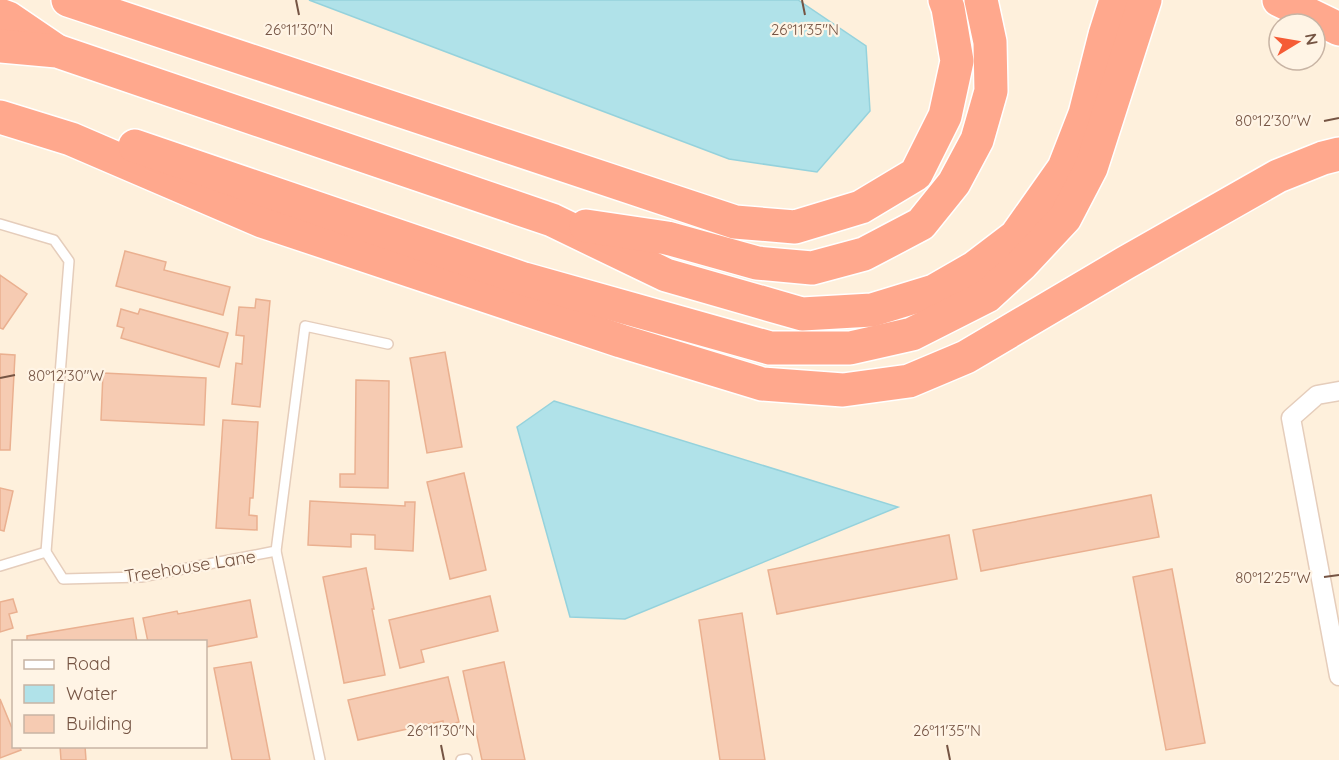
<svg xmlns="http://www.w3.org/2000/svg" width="1339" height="760" viewBox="0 0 1339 760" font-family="Quicksand,sans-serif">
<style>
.water{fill:#b0e2e9;stroke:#95d2dc;stroke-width:1.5}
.building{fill:#f6cbb2;stroke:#eab090;stroke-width:1.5}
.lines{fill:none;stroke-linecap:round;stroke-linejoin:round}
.service-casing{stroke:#e5cdbb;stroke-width:12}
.minor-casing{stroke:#e5cdbb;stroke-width:21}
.motorway-casing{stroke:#fff;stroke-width:36}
.service{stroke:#fff;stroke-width:9}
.minor{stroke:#fff;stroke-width:18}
.motorway{stroke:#ffa88d;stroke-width:33}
.ticks{fill:none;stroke:#755443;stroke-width:2}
.labels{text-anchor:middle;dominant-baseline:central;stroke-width:4.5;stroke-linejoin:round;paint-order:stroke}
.street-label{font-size:18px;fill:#755443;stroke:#fff4e5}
.ticks-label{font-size:15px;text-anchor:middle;fill:#755443;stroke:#fff4e5;stroke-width:4.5;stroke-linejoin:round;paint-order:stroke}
</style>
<rect width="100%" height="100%" fill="#fef0dc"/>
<g class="water">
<polygon points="309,0 798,0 866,46 870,111 817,172 729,159"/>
<polygon points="554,401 898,507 625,619 570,617 517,427"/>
</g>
<g class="building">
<polygon points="125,251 166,262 164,270 230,287 223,315 116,286"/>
<polygon points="0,275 27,294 3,329 0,328"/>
<polygon points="256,299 270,301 260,407 232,404 236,363 242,364 244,336 236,335 239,307 255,308"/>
<polygon points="121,309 138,314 140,309 228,333 219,367 121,338 124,328 117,326"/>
<polygon points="445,352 462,447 427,453 410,358"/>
<polygon points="0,354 15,355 10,450 0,450"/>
<polygon points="103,373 206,378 204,425 101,420"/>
<polygon points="356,380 389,381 388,488 340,487 340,474 355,474"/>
<polygon points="223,420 258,422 253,498 250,498 249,515 257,516 257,530 216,528"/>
<polygon points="464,473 486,570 450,579 427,482"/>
<polygon points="0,488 13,491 4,531 0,530"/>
<polygon points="1151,495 1159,537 981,571 973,530"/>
<polygon points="310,501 405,506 405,502 415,502 413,551 375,549 375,535 351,534 351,547 308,545"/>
<polygon points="949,535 957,579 777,614 768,570"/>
<polygon points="366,568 374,609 372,609 385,675 344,683 323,577"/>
<polygon points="1172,569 1205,743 1166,750 1133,577"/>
<polygon points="490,596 498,631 421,650 424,662 400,668 389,620"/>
<polygon points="13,599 17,612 9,614 13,628 0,632 0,602"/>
<polygon points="250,600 257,637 206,647 206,642 148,642 143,618 177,611 178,614"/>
<polygon points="742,613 765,760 720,760 699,620"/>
<polygon points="133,618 137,642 27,642 27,636"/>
<polygon points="251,662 270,760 232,760 214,668"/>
<polygon points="504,662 525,760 482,760 463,671"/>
<polygon points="448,677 459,722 444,726 443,721 358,740 348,700"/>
<polygon points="0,699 14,733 14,746 19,746 21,750 0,758"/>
<polygon points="60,746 85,746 86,760 61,760"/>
</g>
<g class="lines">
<defs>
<g id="service">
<polyline points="0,224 54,240 69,261 46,552"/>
<polyline points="276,551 320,760"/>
<polyline points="0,566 46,552 63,579 141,577 276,551 305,326 388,344"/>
<polyline points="461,760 467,759"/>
</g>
<polyline id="minor" points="1339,391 1317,395 1291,418 1339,676"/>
<g id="motorway">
<polyline points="68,0 735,222 795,227 861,207 916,174 945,116 957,61 948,8 945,0"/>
<polyline points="1279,0 1339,29"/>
<polyline points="0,15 8,18 55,50"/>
<polyline points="0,46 57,51 552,220 666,275 802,314 872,310 934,291 974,268 1016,236 1064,168 1085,114 1105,35 1116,0"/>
<polyline points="0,117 71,139 262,221 621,341 762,384 843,390 909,381 966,357 1125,263 1278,176 1323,158 1339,154"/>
<polyline points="135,146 524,279 770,348 850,348 912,334 987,296 1022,264 1065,218 1091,168 1145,0"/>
<polyline points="586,226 667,238 757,263 812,268 864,254 921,224 954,183 977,140 991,91 990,42 981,0"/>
</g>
</defs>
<use href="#service" class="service-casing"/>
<use href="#minor" class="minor-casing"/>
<use href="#motorway" class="motorway-casing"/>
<use href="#service" class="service"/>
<use href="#minor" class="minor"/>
<use href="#motorway" class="motorway"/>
</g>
<path class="ticks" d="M296,0L299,15M802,0L805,15M1324,121L1339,118M0,378L15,375M1324,577L1339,575M441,745L444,760M947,745L950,760"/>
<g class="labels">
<g class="street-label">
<text transform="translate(190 566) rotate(-9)">Treehouse Lane</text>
</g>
</g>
<g class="ticks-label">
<text x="299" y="35">26°11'30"N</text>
<text x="805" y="35">26°11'35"N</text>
<text x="1273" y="126">80°12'30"W</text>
<text x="66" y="381">80°12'30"W</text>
<text x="1273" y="583">80°12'25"W</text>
<text x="441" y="736">26°11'30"N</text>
<text x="947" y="736">26°11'35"N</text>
</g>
<rect x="12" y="640" width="195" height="108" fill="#fff4e5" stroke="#c8b4a4" stroke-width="1.5"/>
<rect x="24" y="660" width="30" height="9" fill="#ffffff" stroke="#c8b4a4" stroke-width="1.5"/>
<text x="66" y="670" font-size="18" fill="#755443">Road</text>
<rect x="24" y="685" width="30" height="18" fill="#b0e2e9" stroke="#c8b4a4" stroke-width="1.5"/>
<text x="66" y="700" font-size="18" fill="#755443">Water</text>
<rect x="24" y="715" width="30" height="18" fill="#f6cbb2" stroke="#c8b4a4" stroke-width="1.5"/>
<text x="66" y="730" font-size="18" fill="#755443">Building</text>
<g transform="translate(1297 42) rotate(79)"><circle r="28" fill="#fff4e5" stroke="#c8b4a4" stroke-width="1.5"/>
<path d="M0-4.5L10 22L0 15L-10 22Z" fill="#f55b35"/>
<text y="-9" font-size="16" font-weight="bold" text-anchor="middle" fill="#755443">N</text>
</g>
</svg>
